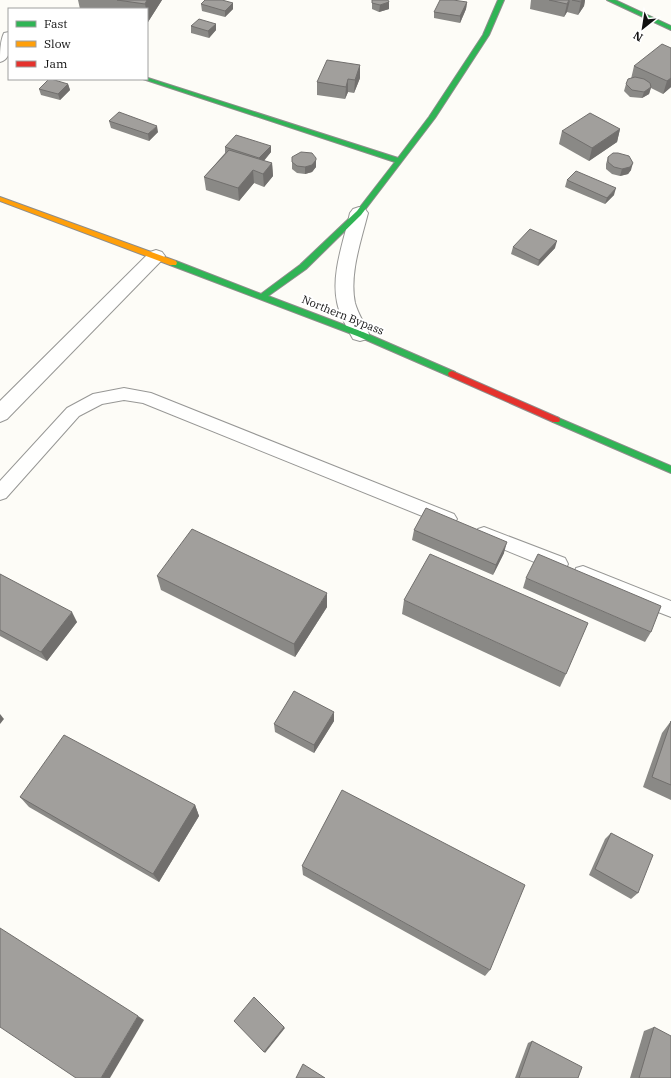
<svg xmlns="http://www.w3.org/2000/svg" width="671" height="1078" viewBox="0 0 671 1078" font-family="'IBM Plex Serif',serif">
<style>
.lines{fill:none;stroke-linecap:round;stroke-linejoin:round}
.lane-casing{stroke:#979795;stroke-width:2}
.street-casing{stroke:#979795;stroke-width:2}
.fast-casing{stroke:#8e8d8b;stroke-width:2}
.slow-casing{stroke:#8e8d8b;stroke-width:2}
.jam-casing{stroke:#8e8d8b;stroke-width:2}
.lane{fill:#fffffe;fill-rule:evenodd}
.street{fill:#fffffe;fill-rule:evenodd}
.fast{fill:#30b455;fill-rule:evenodd}
.slow{fill:#ff9f0a;fill-rule:evenodd}
.jam{fill:#e5322d;fill-rule:evenodd}
.wall{fill:#8a8986}
.shaded-wall{fill:#716f6d}
.building{fill:#a19f9c;stroke:#716f6d}
.labels{text-anchor:middle;dominant-baseline:central;stroke-width:4;stroke-linejoin:round;paint-order:stroke}
.street-label{font-size:11px;fill:#111;stroke:#fff}
</style>
<rect width="100%" height="100%" fill="#fdfcf7"/>
<g class="lines">
<defs>
<g id="lane">
<polygon points="124,388 151,393 454,514 457,519 454,524 448,526 442,524 143,403 124,400 102,404 79,416 6,498 0,500 0,481 67,408 93,394"/>
<polygon points="484,527 565,558 568,564 565,570 559,572 478,539 475,534 478,529"/>
<polygon points="583,566 671,601 671,617 576,580 574,574 576,568"/>
</g>
<g id="street">
<path d="M9,32C9,43 13,59 0,62C0,53 0,41 4,33Z"/>
<path d="M359,207L365,209L368,213C361,241 349,274 355,303C358,314 365,324 369,334L367,339L360,341L353,339C347,328 339,314 337,302C331,273 344,241 350,213L353,209Z"/>
<polygon points="156,250 162,252 165,256 162,260 7,419 0,422 0,401 150,252"/>
</g>
<g id="fast">
<polygon points="498,0 504,0 489,35 435,118 361,215 306,269 268,296 363,332 455,372 456,374 455,376 449,376 357,336 170,265 170,261 176,261 261,294 300,265 357,211 395,162 143,79 148,78 398,158 429,117 483,35"/>
<polygon points="607,0 615,0 671,26 671,30"/>
<polygon points="556,417 671,466 671,473 553,422 552,420 553,418"/>
</g>
<polygon id="slow" points="0,197 176,261 177,263 176,265 170,265 0,201"/>
<polygon id="jam" points="452,371 559,418 560,420 559,422 553,422 449,376 448,374 449,372"/>
</defs>
<use href="#lane" class="lane-casing"/>
<use href="#street" class="street-casing"/>
<use href="#fast" class="fast-casing"/>
<use href="#slow" class="slow-casing"/>
<use href="#jam" class="jam-casing"/>
<use href="#lane" class="lane"/>
<use href="#street" class="street"/>
<use href="#fast" class="fast"/>
<use href="#slow" class="slow"/>
<use href="#jam" class="jam"/>
</g>
<g class="wall">
<polygon points="78,0 162,0 148,22 147,22 147,9 80,9"/>
<polygon points="372,0 389,2 389,9 379,12 372,9"/>
<polygon points="531,0 585,0 584,6 578,15 567,12 564,17 530,9"/>
<polygon points="467,2 466,9 460,23 434,18 434,12"/>
<polygon points="201,4 233,9 225,17 202,11"/>
<polygon points="216,24 216,30 209,38 191,33 191,26"/>
<polygon points="671,48 671,87 663,94 651,88 649,94 642,98 630,97 624,91 626,84 631,79 634,66"/>
<polygon points="360,65 360,78 354,93 348,92 345,99 317,95 317,82"/>
<polygon points="68,84 70,90 60,100 41,95 39,89"/>
<polygon points="109,121 158,132 149,141 111,128"/>
<polygon points="620,129 617,142 589,161 559,144 562,131"/>
<polygon points="225,147 271,152 264,161 272,163 273,176 264,187 254,183 239,201 206,190 204,177 225,153"/>
<polygon points="608,157 631,170 628,174 620,176 612,174 606,169 606,164"/>
<polygon points="292,162 316,167 312,172 305,174 297,173 292,169"/>
<polygon points="567,180 614,195 605,204 565,187"/>
<polygon points="513,247 555,248 538,266 511,254"/>
<polygon points="414,530 504,553 493,575 412,540"/>
<polygon points="0,574 77,622 47,661 0,636"/>
<polygon points="157,576 327,607 295,657 161,590"/>
<polygon points="526,578 651,632 645,642 523,588"/>
<polygon points="404,600 566,674 560,687 402,614"/>
<polygon points="334,721 314,753 275,732 274,724"/>
<polygon points="671,721 671,800 643,787 662,733"/>
<polygon points="20,797 195,805 199,816 159,882 29,807"/>
<polygon points="611,833 638,893 631,899 589,875 605,839"/>
<polygon points="302,866 490,970 485,976 303,875"/>
<polygon points="654,1027 671,1078 630,1078 644,1031"/>
<polygon points="532,1041 578,1078 515,1078 528,1043"/>
</g>
<g class="shaded-wall">
<polygon points="147,0 162,0 148,22 147,9 146,9 145,4"/>
<polygon points="570,0 567,12 564,17 567,4"/>
<polygon points="582,0 585,0 584,6 578,15 581,2"/>
<polygon points="389,2 389,9 379,12 380,5"/>
<polygon points="467,2 466,9 460,23 460,16"/>
<polygon points="233,3 233,9 225,17 225,11"/>
<polygon points="216,24 216,30 209,38 208,31"/>
<polygon points="360,65 360,78 354,93 355,80"/>
<polygon points="671,78 671,87 663,94 667,81"/>
<polygon points="348,79 348,92 345,99 346,87"/>
<polygon points="68,84 70,90 60,100 58,94"/>
<polygon points="651,87 649,94 642,98 644,92"/>
<polygon points="157,126 158,132 149,141 148,134"/>
<polygon points="620,129 617,142 589,161 592,148"/>
<polygon points="271,146 271,152 260,165 259,158"/>
<polygon points="316,160 316,167 312,172 305,174 305,167"/>
<polygon points="272,163 273,176 264,187 263,174"/>
<polygon points="633,163 631,170 628,174 620,176 622,169"/>
<polygon points="253,170 254,183 239,201 238,188"/>
<polygon points="616,188 614,195 605,204 607,198"/>
<polygon points="557,241 555,248 538,266 539,260"/>
<polygon points="507,542 504,553 493,575 496,565"/>
<polygon points="327,593 327,607 295,657 294,644"/>
<polygon points="72,612 77,622 47,661 41,652"/>
<polygon points="334,712 334,721 314,753 314,745"/>
<polygon points="0,714 4,719 0,724"/>
<polygon points="195,805 199,816 159,882 153,874"/>
<polygon points="138,1016 144,1020 110,1078 101,1078"/>
<polygon points="284,1027 285,1028 265,1053 264,1052"/>
</g>
<g class="building">
<polygon points="117,0 147,0 145,4"/>
<polygon points="205,0 222,0 233,3 225,11 201,4"/>
<polygon points="372,0 388,0 389,2 380,5 372,3"/>
<polygon points="440,0 453,0 467,2 460,16 434,12"/>
<polygon points="549,0 569,0 567,4"/>
<polygon points="572,0 582,0 581,2"/>
<polygon points="199,19 216,24 208,31 191,26"/>
<polygon points="662,44 671,48 671,78 667,81 634,66"/>
<polygon points="327,60 360,65 355,80 348,79 346,87 317,82"/>
<polygon points="635,77 644,79 650,83 651,87 644,92 632,90 626,84 628,79"/>
<polygon points="49,79 51,79 68,84 58,94 39,89"/>
<polygon points="119,112 157,126 148,134 109,121"/>
<polygon points="590,113 620,129 592,148 562,131"/>
<polygon points="236,135 271,146 259,158 225,147"/>
<polygon points="229,150 272,163 263,174 253,170 238,188 204,177"/>
<polygon points="301,152 312,153 316,158 316,160 312,165 305,167 297,166 292,162 292,157"/>
<polygon points="613,153 618,153 629,156 633,163 630,167 622,169 614,167 608,162 608,157"/>
<polygon points="576,171 616,188 607,198 567,180"/>
<polygon points="530,229 557,241 539,260 513,247"/>
<polygon points="426,508 507,542 496,565 414,530"/>
<polygon points="192,529 327,593 294,644 157,576"/>
<polygon points="430,554 588,623 566,674 404,600"/>
<polygon points="538,554 661,606 651,632 526,578"/>
<polygon points="0,574 72,612 41,652 0,630"/>
<polygon points="294,691 334,712 314,745 274,724"/>
<polygon points="671,721 671,785 652,777"/>
<polygon points="64,735 195,805 153,874 20,797"/>
<polygon points="342,790 525,885 490,970 302,866"/>
<polygon points="611,833 653,855 638,893 595,869"/>
<polygon points="0,928 138,1016 101,1078 76,1078 0,1027"/>
<polygon points="254,997 284,1027 264,1052 234,1021"/>
<polygon points="654,1027 671,1036 671,1078 639,1078"/>
<polygon points="532,1041 582,1067 578,1078 519,1078"/>
<polygon points="303,1064 325,1078 296,1078"/>
</g>
<g class="labels">
<g class="street-label">
<text transform="translate(343 315) rotate(22)">Northern Bypass</text>
</g>
</g>
<rect x="8" y="8" width="140" height="72" fill="#ffffff" stroke="#a0a0a0"/>
<rect x="16" y="21" width="20" height="6" fill="#30b455" stroke="#a0a0a0"/>
<text x="44" y="28" font-size="12" fill="#111111">Fast</text>
<rect x="16" y="41" width="20" height="6" fill="#ff9f0a" stroke="#a0a0a0"/>
<text x="44" y="48" font-size="12" fill="#111111">Slow</text>
<rect x="16" y="61" width="20" height="6" fill="#e5322d" stroke="#a0a0a0"/>
<text x="44" y="68" font-size="12" fill="#111111">Jam</text>
<g transform="translate(643 28) rotate(210)" stroke="#ffffff" stroke-width="3" paint-order="stroke">
<path d="M0-3L7 15L0 10L-7 15Z" fill="#111111"/>
<text y="-6" font-size="11" font-weight="bold" text-anchor="middle" fill="#111111">N</text>
</g>
</svg>
